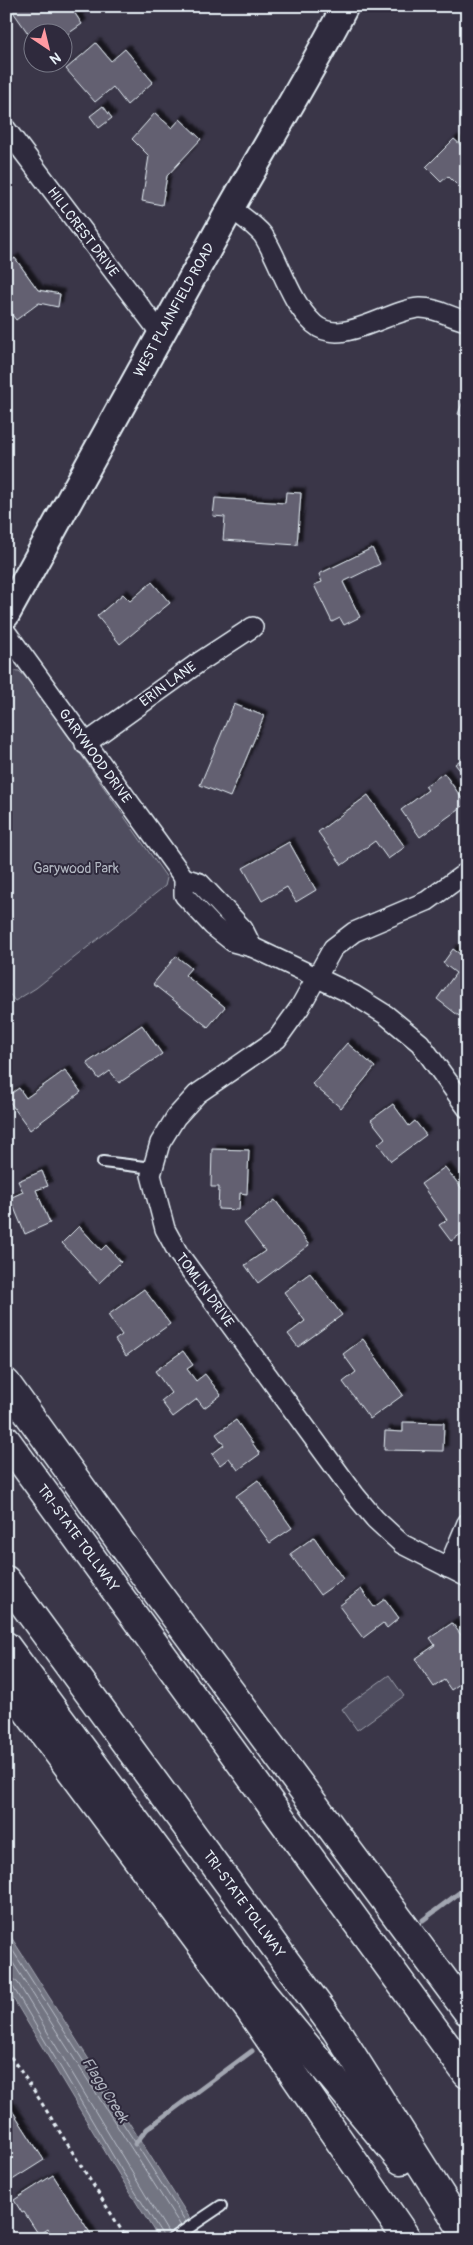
<svg xmlns="http://www.w3.org/2000/svg" width="473" height="2245" viewBox="0 0 473 2245" font-family="Pangolin,sans-serif">
<style>
.green{fill:#504e5f;stroke:#9ca0ac}
.water{fill:#737482;stroke:#a2a6b1}
.lines{fill:none;stroke-linecap:round;stroke-linejoin:round}
.shore{stroke:#b9bfc9;stroke-width:1}
.stream{stroke:#a2a6b1;stroke-width:5}
.building{fill:#636171;stroke:#e8f1f8;filter:url(#shadow)}
.lane-casing{stroke:#e8f1f8;stroke-width:14}
.street-casing{stroke:#e8f1f8;stroke-width:22}
.secondary-casing{stroke:#e8f1f8;stroke-width:30}
.highway-casing{stroke:#e8f1f8;stroke-width:31}
.path{stroke:#e8f1f8;stroke-width:3;stroke-dasharray:4 4;stroke-linecap:butt}
.lane{stroke:#2f2a3d;stroke-width:10}
.street{stroke:#2f2a3d;stroke-width:19}
.secondary{stroke:#2f2a3d;stroke-width:26}
.highway{stroke:#2f2a3d;stroke-width:28}
.labels{text-anchor:middle;dominant-baseline:central;stroke-width:4;stroke-linejoin:round;paint-order:stroke}
.street-label{font-size:14px;fill:#e8f1f8;stroke:#2f2a3d}
.park-label{font-size:14px;fill:#b3b8c2;stroke:#2f2a3d}
.water-label{font-size:15px;font-style:italic;fill:#aeb2bd;stroke:#2f2a3d}
</style>
<defs>
<filter id="shadow"><feDropShadow dx="4.5" dy="-4.5" stdDeviation="1" flood-color="#0009"/></filter>
</defs>
<rect width="100%" height="100%" fill="#3a3648"/>
<filter id="ink" filterUnits="userSpaceOnUse"><feTurbulence type="fractalNoise" baseFrequency=".02" numOctaves="2"/><feDisplacementMap in="SourceGraphic" scale="10" xChannelSelector="R" yChannelSelector="G"/><feConvolveMatrix kernelMatrix="1 2 1 2 8 2 1 2 1" color-interpolation-filters="sRGB"/></filter>
<g filter="url(#ink)">
<g class="green">
<polygon points="6,670 19,671 29,680 167,878 165,886 36,988 15,1001 6,990"/>
<polygon points="389,1675 404,1696 357,1730 342,1709"/>
</g>
<polygon class="water" points="6,1929 203,2239 159,2239 118,2173 11,1995 6,1985"/>
<g class="lines">
<g class="shore">
<polyline points="6,1940 186,2222"/>
<polyline points="6,1952 181,2226"/>
<polyline points="6,1978 13,1979 18,1983 169,2234"/>
<polyline points="6,1984 13,1987 122,2171 162,2234 163,2239"/>
</g>
<g class="stream">
<polyline points="423,1920 467,1887"/>
<polyline points="135,2144 147,2129 252,2051"/>
</g>
</g>
<g class="building">
<polygon points="9,6 70,6 82,24 62,38 62,32 52,32 49,28 42,32 32,32 32,39"/>
<polygon points="96,43 111,61 125,49 153,82 127,105 113,87 95,102 66,69"/>
<polygon points="103,106 112,118 99,128 90,116"/>
<polygon points="155,113 172,128 180,119 201,139 167,176 162,205 142,201 149,156 132,139"/>
<polygon points="454,139 462,146 467,142 467,195 448,176 441,182 426,167"/>
<polygon points="467,202 467,214 461,208"/>
<polygon points="15,258 38,290 60,294 58,307 39,303 16,320 6,307 6,264"/>
<polygon points="467,391 467,418 458,414"/>
<polygon points="286,492 301,493 297,545 223,540 225,517 213,516 215,498 285,503"/>
<polygon points="372,548 380,564 343,582 360,617 344,625 340,618 332,622 314,585 322,582 319,574"/>
<polygon points="152,582 170,603 120,644 97,616 123,594 130,601"/>
<polygon points="234,704 264,716 230,797 200,785"/>
<polygon points="467,755 467,779 455,764"/>
<polygon points="444,773 466,804 420,837 401,810 428,790 425,786"/>
<polygon points="368,795 405,847 388,859 375,841 342,865 318,832"/>
<polygon points="289,842 316,890 296,902 287,887 262,901 243,868"/>
<polygon points="453,949 467,959 467,1006 459,1016 437,999 456,973 443,963"/>
<polygon points="176,956 191,968 185,975 225,1007 208,1027 153,984"/>
<polygon points="142,1025 162,1054 119,1083 110,1071 99,1079 87,1063"/>
<polygon points="347,1043 375,1067 341,1108 312,1084"/>
<polygon points="65,1070 81,1092 30,1130 6,1097 19,1088 26,1098"/>
<polygon points="393,1104 409,1126 415,1121 426,1135 391,1161 378,1144 385,1138 371,1120"/>
<polygon points="212,1149 249,1150 247,1194 240,1193 239,1210 218,1209 219,1187 211,1187"/>
<polygon points="445,1167 467,1195 467,1230 451,1241 439,1225 447,1220 421,1184"/>
<polygon points="42,1171 48,1186 36,1190 50,1223 25,1234 10,1198 23,1192 18,1181"/>
<polygon points="275,1200 309,1245 258,1283 245,1265 265,1251 244,1223"/>
<polygon points="79,1226 101,1250 106,1245 121,1262 99,1283 62,1243"/>
<polygon points="310,1273 342,1315 298,1347 288,1334 305,1321 284,1292"/>
<polygon points="144,1289 170,1324 126,1356 115,1340 122,1335 108,1315"/>
<polygon points="363,1339 403,1395 370,1419 343,1382 356,1372 343,1354"/>
<polygon points="183,1351 193,1365 187,1369 196,1381 205,1374 221,1395 204,1408 197,1399 173,1417 161,1401 171,1393 155,1371"/>
<polygon points="236,1420 260,1454 238,1470 229,1458 220,1465 212,1454 224,1445 216,1434"/>
<polygon points="403,1422 444,1423 443,1451 384,1450 385,1431 403,1432"/>
<polygon points="258,1480 292,1528 270,1543 236,1496"/>
<polygon points="314,1537 343,1579 320,1595 290,1554"/>
<polygon points="361,1589 374,1607 385,1599 399,1618 387,1628 383,1623 363,1638 339,1606"/>
<polygon points="452,1623 467,1643 467,1679 451,1690 444,1680 434,1687 415,1659 435,1645 430,1638"/>
<polygon points="6,2101 44,2160 6,2184"/>
<polygon points="53,2175 94,2239 41,2239 51,2233 48,2229 39,2235 24,2212 22,2213 14,2200"/>
</g>
<g class="lines">
<defs>
<g id="lane">
<polyline points="103,1162 153,1168"/>
<polyline points="172,2239 221,2206"/>
</g>
<g id="street">
<polyline points="6,129 161,334"/>
<path d="M231,208C241,216 255,225 263,235C281,263 289,301 314,324C341,348 388,310 419,308C436,307 451,318 467,321"/>
<polyline points="6,632 184,878 200,883 243,929 252,947"/>
<polyline points="85,744 198,663 253,627"/>
<polyline points="467,872 427,901 354,932 333,948 300,1007 277,1039 197,1094 176,1117 160,1143 151,1175 165,1229 178,1253 355,1495 375,1519 402,1544 467,1577"/>
<polyline points="184,878 184,895 213,926 233,942 252,947 354,995 386,1015 420,1043 467,1108"/>
<polyline points="448,1568 467,1523"/>
</g>
<path id="secondary" d="M6,615C80,480 154,345 229,211C268,142 309,76 345,6"/>
<g id="highway">
<polyline points="6,1383 153,1587 467,2011"/>
<polyline points="6,1440 467,2074"/>
<polyline points="6,1580 336,2030 467,2237"/>
<polyline points="6,1646 264,1995 401,2160"/>
<polyline points="6,1683 251,2012 407,2239"/>
</g>
</defs>
<use href="#lane" class="lane-casing"/>
<use href="#street" class="street-casing"/>
<use href="#secondary" class="secondary-casing"/>
<use href="#highway" class="highway-casing"/>
<polyline class="path" points="6,2050 31,2086 127,2239"/>
<use href="#lane" class="lane"/>
<use href="#street" class="street"/>
<use href="#secondary" class="secondary"/>
<use href="#highway" class="highway"/>
</g>
</g>
<g class="labels">
<g class="street-label">
<text transform="translate(83 232) rotate(53)">HILLCREST DRIVE</text>
<text transform="translate(174 310) rotate(-61)">WEST PLAINFIELD ROAD</text>
<text transform="translate(168 684) rotate(-36)">ERIN LANE</text>
<text transform="translate(95 756) rotate(54)">GARYWOOD DRIVE</text>
<text transform="translate(205 1290) rotate(54)">TOMLIN DRIVE</text>
<text transform="translate(78 1538) rotate(54)">TRI-STATE TOLLWAY</text>
<text transform="translate(244 1904) rotate(54)">TRI-STATE TOLLWAY</text>
</g>
<g class="park-label">
<text x="76" y="868">Garywood Park</text>
</g>
<g class="water-label">
<text transform="translate(105 2090) rotate(58)">Flagg Creek</text>
</g>
</g>
<rect width="473" height="2245" fill="none" stroke="#2f2a3d" stroke-width="25"/>
<rect x="12" y="12" width="448" height="2220" fill="none" stroke="#e8f1f8" stroke-width="2" filter="url(#ink)"/>
<g transform="translate(48 48) rotate(145)"><circle r="24" fill="#2f2a3d" stroke="#797a88"/>
<path d="M0-4L9 19L0 12L-9 19Z" fill="#ff9aa2"/>
<text y="-8" font-size="14" font-weight="bold" text-anchor="middle" fill="#e8f1f8">N</text>
</g>
</svg>
